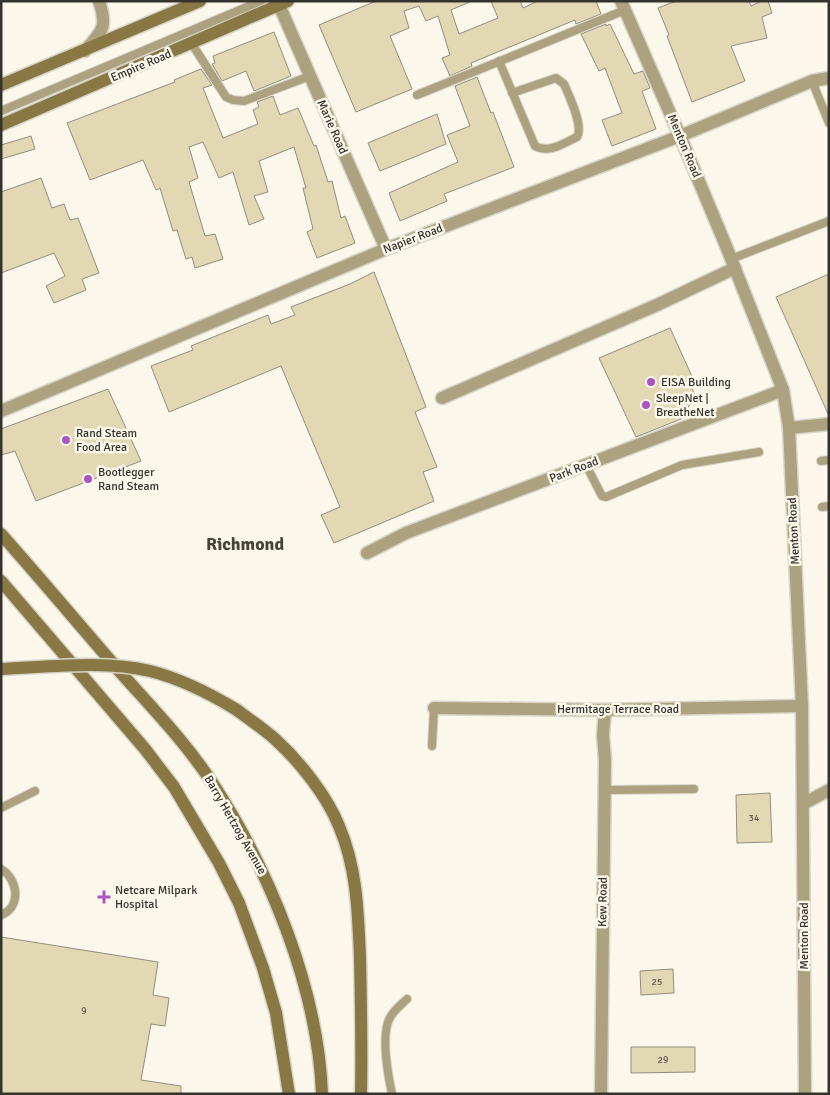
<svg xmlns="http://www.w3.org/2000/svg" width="830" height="1095" viewBox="0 0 830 1095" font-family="Signika,sans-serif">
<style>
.building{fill:#e3d8b4;stroke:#918d82}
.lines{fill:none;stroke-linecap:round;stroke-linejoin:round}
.service-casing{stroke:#d7d5c9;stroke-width:10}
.minor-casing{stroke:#d7d5c9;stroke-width:15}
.secondary-casing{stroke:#d7d5c9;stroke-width:15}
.service{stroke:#ada280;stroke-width:8}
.minor{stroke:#ada280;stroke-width:12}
.secondary{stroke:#897844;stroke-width:12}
.secondary-bridge-casing{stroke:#d7d5c9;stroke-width:15;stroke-linecap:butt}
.secondary-bridge{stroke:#897844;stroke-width:12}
.poi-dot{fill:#ac53bf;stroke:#fbf8eb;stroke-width:2}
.labels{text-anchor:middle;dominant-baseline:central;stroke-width:5;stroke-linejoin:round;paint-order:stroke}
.number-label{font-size:10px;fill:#605c50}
.street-label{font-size:12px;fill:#34332e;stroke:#fbf8eb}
.poi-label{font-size:12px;fill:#34332e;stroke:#fbf8eb;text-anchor:start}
.district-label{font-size:18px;font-weight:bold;fill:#464339;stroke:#fbf8eb}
</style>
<rect width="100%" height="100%" fill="#fbf8eb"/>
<g class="building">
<polygon points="376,1 472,1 451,10 459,34 498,18 491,1 520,1 523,8 538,1 596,1 601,14 576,24 575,20 471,63 472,66 450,76 442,58 450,55 438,16 426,21 419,6 404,11 409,28 390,36 412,89 356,112 319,25"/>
<polygon points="676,1 749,1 751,6 762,1 768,1 772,13 762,17 767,38 731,46 745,81 692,102 667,36 669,35 658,8"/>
<polygon points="606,24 606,26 610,24 634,74 643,71 650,88 642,91 656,129 612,146 602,120 622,113 605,68 599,71 581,34"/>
<polygon points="274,32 291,76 254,91 246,71 222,81 212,64 215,63 213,56"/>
<polygon points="201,69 212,85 203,88 223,138 258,124 253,110 259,107 257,102 273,96 280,115 298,108 314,146 316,145 328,182 332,181 341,218 345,216 355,243 317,258 307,232 313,229 303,188 306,188 294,147 259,161 268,192 254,196 264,219 249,225 233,172 219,178 203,142 189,147 198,178 189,182 205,236 215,234 223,259 195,268 192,257 186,259 177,230 173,231 160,188 156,190 143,160 90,180 67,123 175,82 174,80"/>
<polygon points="477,77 491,113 493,112 514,167 444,194 447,201 400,221 389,193 458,162 447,135 470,126 455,86"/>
<polygon points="437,114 446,144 380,171 368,143"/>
<polygon points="31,136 35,149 1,159 1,145"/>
<polygon points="41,178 52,208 64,204 70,220 78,218 99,273 82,279 86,290 54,303 46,286 65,276 54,253 1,273 1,192"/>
<polygon points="374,272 426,407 415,412 437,467 423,472 434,501 334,543 321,515 340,507 281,366 169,412 151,366 193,350 191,346 268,315 271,324 295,315 291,307 350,284"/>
<polygon points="829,274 829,416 776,297"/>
<polygon points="670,328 694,381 690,383 695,396 681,419 636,437 599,358"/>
<polygon points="108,389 141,461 36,501 15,451 1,455 1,429"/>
<polygon points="770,793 772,842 737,843 736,795"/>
<polygon points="1,937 158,962 153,995 169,998 165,1026 151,1024 141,1080 181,1086 181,1094 1,1094"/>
<polygon points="673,969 674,993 641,995 640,971"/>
<polygon points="631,1047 695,1047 695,1072 631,1073"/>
</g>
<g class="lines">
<defs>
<g id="service">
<polyline points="192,44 226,97 233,100 244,101 310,76"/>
<path d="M499,61L535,146C549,154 564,143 577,137C584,126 569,96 564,84L556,78L512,93"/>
<polyline points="812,81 829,123"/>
<polyline points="417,95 625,10"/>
<polyline points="1,111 261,1"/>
<polyline points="731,259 829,221"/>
<polyline points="821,461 829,460"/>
<polyline points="586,465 602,496 606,497 682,465 759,452"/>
<polyline points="822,507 829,506"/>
<polyline points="432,746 434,708"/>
<polyline points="605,790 694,789"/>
<polyline points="1,808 35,791"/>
<path d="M1,869C18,879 22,907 1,915"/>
<path d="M392,1094C388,1075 380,1032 391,1016C395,1009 402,1004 407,999"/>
</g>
<g id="minor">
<polyline points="621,1 680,136 726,246 783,390 789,428 802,706 805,1094"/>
<polyline points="279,5 386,249"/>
<path d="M85,51C102,31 108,28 99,1"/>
<polyline points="442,398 657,305 735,268"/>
<polyline points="1,411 386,249 680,136 812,81 829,78"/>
<polyline points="789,428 829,424"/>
<polyline points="367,553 406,533 783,390"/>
<polyline points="434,708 605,710 802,706"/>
<polyline points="803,804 829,790"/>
<polyline points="601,1094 605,760 603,735 605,710"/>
</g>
<g id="secondary">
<polyline points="1,85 200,1"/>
<polyline points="1,125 288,1"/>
<path d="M1,534C42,580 81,627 122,674C153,709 187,744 213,784C270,871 318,989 322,1094"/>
<polyline points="1,581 145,749 174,787 219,863 239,903 263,968 276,1013 289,1094"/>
<path d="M237,710C250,720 264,729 276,740C300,762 327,796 339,826C357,868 358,912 360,957C361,1002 362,1048 361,1094"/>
</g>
</defs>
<use href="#service" class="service-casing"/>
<use href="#minor" class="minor-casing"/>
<use href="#secondary" class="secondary-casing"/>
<use href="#service" class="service"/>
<use href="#minor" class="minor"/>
<use href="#secondary" class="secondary"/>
<defs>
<path id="secondary-bridge" d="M1,669C49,667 104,660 150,671C182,679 209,693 237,710"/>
</defs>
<use href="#secondary-bridge" class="secondary-bridge-casing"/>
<use href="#secondary-bridge" class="secondary-bridge"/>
</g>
<g class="poi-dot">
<circle cx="651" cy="382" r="5"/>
<circle cx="646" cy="405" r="5"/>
<circle cx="66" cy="440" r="5"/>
<circle cx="88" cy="479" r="5"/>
<path d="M101.5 889.5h5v5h5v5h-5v5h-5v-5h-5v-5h5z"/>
</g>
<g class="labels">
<g class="number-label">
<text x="754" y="818">34</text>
<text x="657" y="982">25</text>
<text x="84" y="1011">9</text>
<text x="663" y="1060">29</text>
</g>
<g class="street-label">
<text transform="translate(141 66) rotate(-23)">Empire Road</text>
<text transform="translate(332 127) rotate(66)">Marie Road</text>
<text transform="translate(684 146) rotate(67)">Menton Road</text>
<text transform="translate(413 239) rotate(-21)">Napier Road</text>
<text transform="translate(574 470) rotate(-21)">Park Road</text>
<text transform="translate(794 531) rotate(-93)">Menton Road</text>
<text x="618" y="709">Hermitage Terrace Road</text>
<text transform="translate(235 825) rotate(60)">Barry Hertzog Avenue</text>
<text transform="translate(603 902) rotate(-89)">Kew Road</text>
<text transform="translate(804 936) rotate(-90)">Menton Road</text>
</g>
<g class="poi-label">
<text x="661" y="382">EISA Building</text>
<text x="656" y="398">SleepNet |<tspan x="656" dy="14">BreatheNet</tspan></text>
<text x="76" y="433">Rand Steam<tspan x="76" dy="14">Food Area</tspan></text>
<text x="98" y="472">Bootlegger<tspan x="98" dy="14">Rand Steam</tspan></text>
<text x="115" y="890">Netcare Milpark<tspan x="115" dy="14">Hospital</tspan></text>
</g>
<g class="district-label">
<text x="245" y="544">Richmond</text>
</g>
</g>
<rect width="830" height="1095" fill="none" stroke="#34332e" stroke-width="5"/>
</svg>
